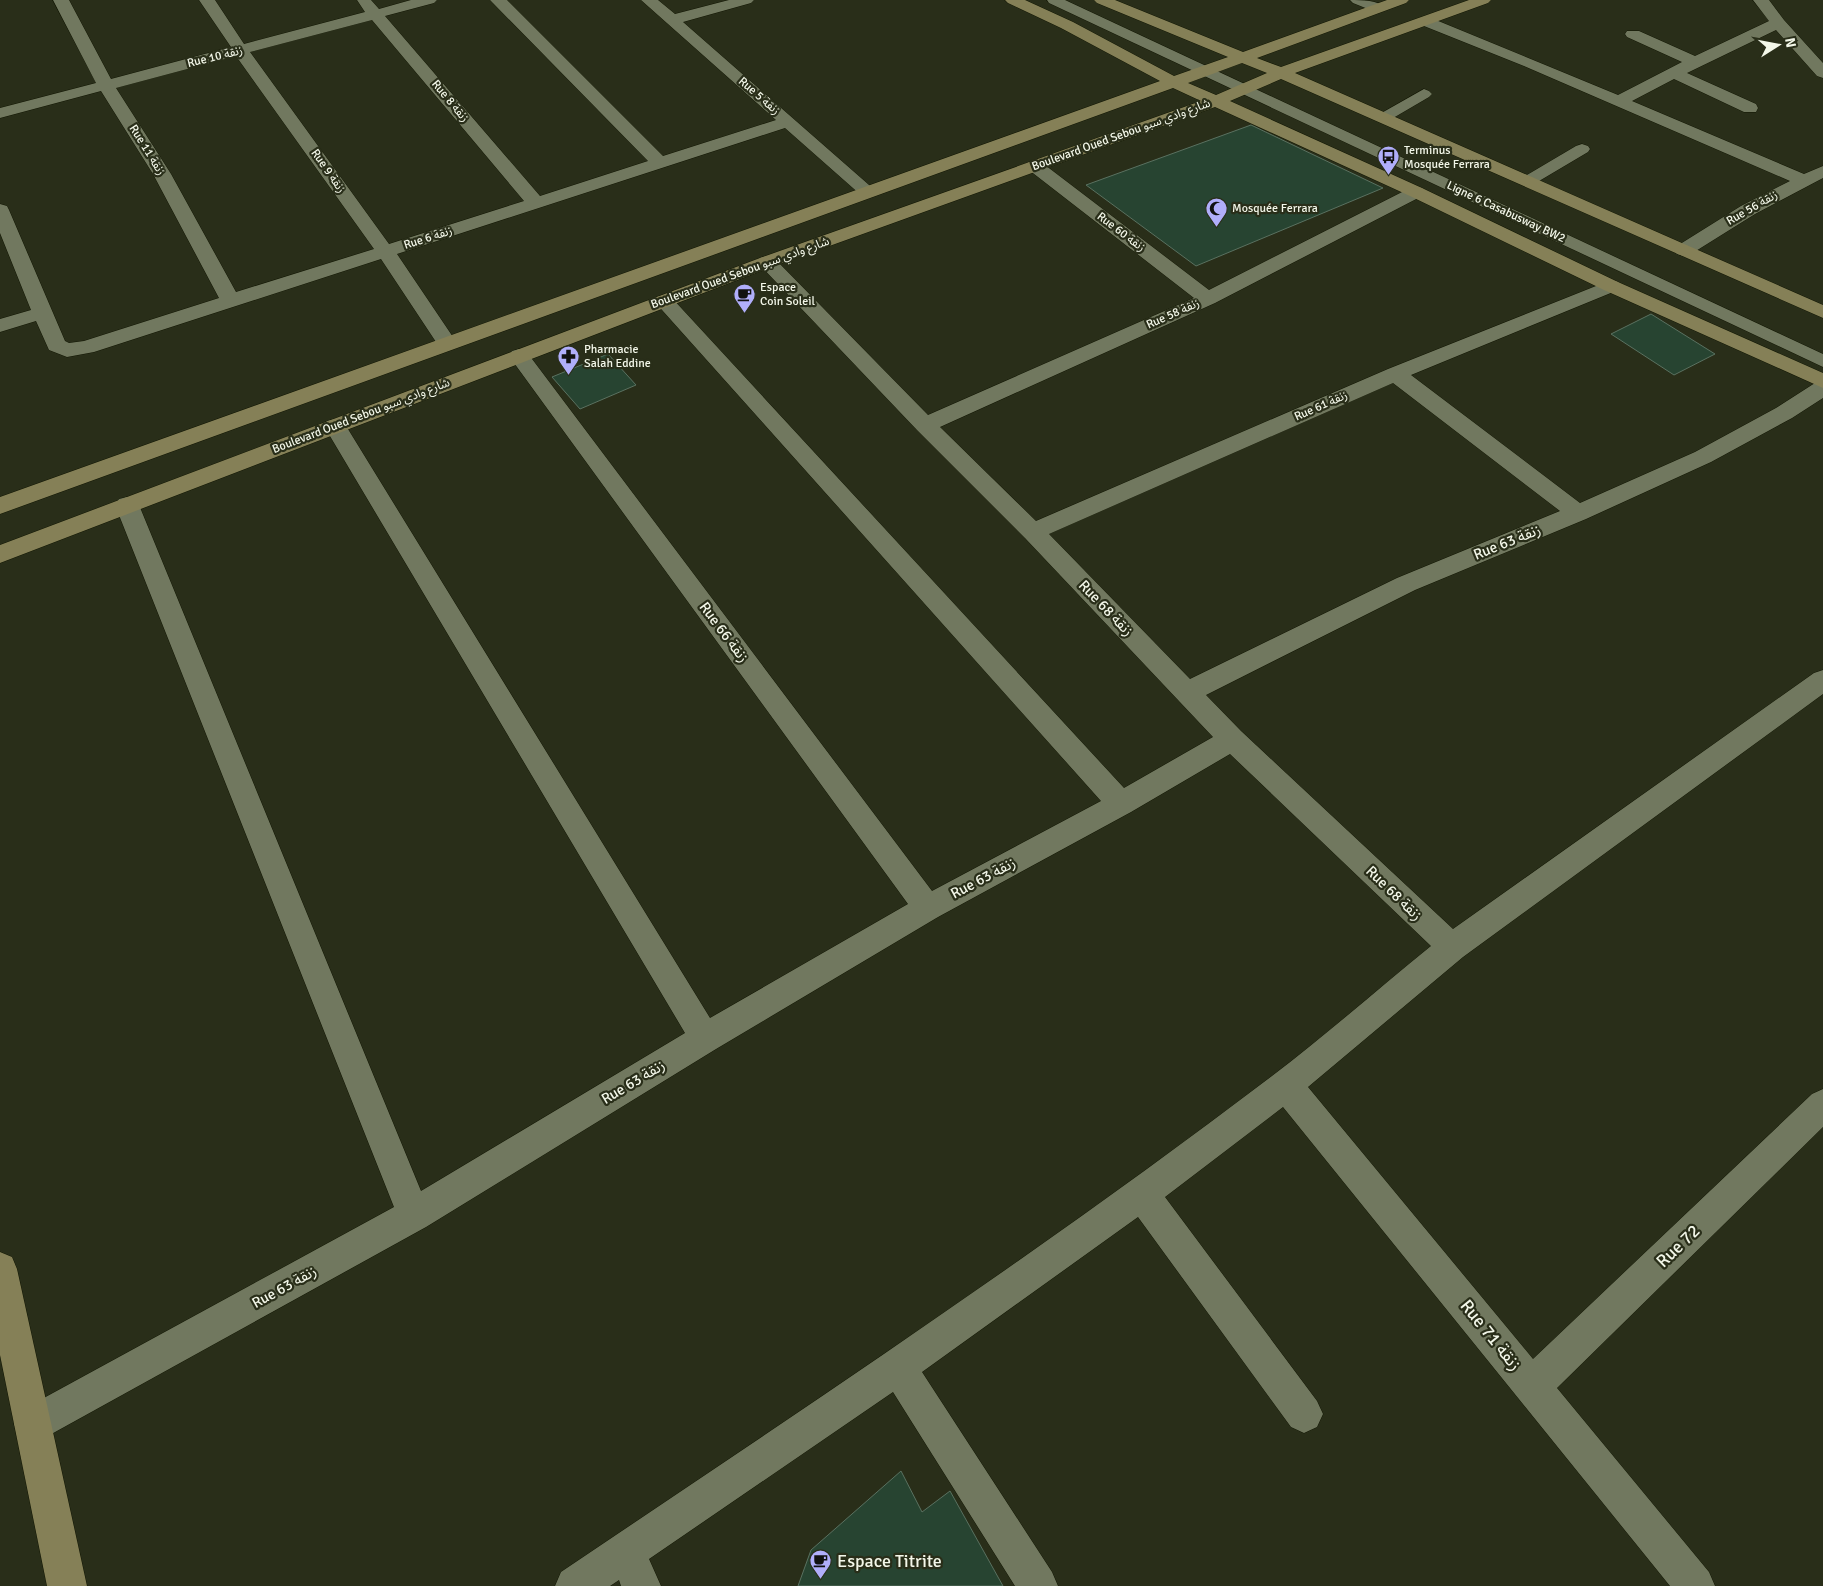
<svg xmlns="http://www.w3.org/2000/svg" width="1823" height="1586" viewBox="0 0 1823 1586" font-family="Signika,'Noto Sans Arabic',sans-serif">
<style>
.building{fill:#274431;stroke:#5a7160}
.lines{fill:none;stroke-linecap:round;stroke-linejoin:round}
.lane-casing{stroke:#121603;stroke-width:1}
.street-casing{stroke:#121603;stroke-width:1}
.secondary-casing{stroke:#121603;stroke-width:1}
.lane{fill:#71785f;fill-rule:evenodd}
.street{fill:#71785f;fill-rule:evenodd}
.secondary{fill:#858057;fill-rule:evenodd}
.labels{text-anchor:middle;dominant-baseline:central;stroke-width:4.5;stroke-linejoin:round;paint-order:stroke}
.far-street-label{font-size:12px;fill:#f3f7e9;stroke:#292e19}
.far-poi-label{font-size:12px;fill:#f3f7e9;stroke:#292e19;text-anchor:start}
.street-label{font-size:15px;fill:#f3f7e9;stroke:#292e19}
.near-street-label{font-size:18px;fill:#f3f7e9;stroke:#292e19}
.near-poi-label{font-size:18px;fill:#f3f7e9;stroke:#292e19;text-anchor:start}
</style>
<rect width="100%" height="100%" fill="#292e19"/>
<g class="building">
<polygon points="1251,125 1383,188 1196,266 1086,185"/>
<polygon points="1651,314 1715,354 1674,375 1611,334"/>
<polygon points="608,354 636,385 580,409 552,377"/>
<polygon points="901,1471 922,1512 950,1491 1003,1586 798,1586 811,1550"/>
</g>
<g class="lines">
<defs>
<g id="lane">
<polygon points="1047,0 1065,0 1823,354 1823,367 1049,3"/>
<polygon points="1424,89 1429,91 1432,94 1429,97 1388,121 1378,121 1375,118 1378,115"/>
<polygon points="1582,144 1588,146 1590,149 1588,152 1534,184 1522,184 1520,181 1522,178 1576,146"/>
</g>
<g id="street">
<path d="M53,0H69L111,79L231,47L199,0H215L244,44L365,12L357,0H371L379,9L411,0H437L434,3L385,16L540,196L648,161L490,0H507L663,156L776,120L641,0H658L675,14L729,0H754L751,3L683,22L877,192L874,196L868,197L862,196L785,128L397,254L457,343L454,348L447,349L440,348L381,259L94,352L67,357L49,350L36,321L0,332V319L31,310L0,233V204L7,206L9,210L65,341L69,343L84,341L219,298L153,174L101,91L0,118V108L96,83ZM372,20L524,201L389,244L250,52ZM236,56L374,249L236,292L171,174L116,88Z"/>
<path d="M1350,0C1362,0 1378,0 1386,8L1383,11H1373L1353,3Z"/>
<polygon points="1753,0 1769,0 1784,20 1823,63 1823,78 1817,76 1776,30 1687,73 1756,104 1758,108 1756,112 1744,112 1674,79 1632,101 1804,174 1823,166 1823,178 1755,214 1691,254 1684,256 1677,254 1674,250 1677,246 1741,206 1790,181 1524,66 1419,24 1417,21 1419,18 1431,18 1618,95 1682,62 1627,37 1625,34 1627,31 1639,31 1695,56 1769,21"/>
<path d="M1035,161L1041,162L1209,290L1410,188L1416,187L1422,188L1425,192L1422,196L1215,303L940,427L1036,521L1388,369L1611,280L1618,282L1621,286L1618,290L1411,375L1580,503L1695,452L1776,408L1815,383L1823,381V398L1792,418L1711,462L1586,519L1415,590L1206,695L1241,731L1453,929L1814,673L1823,670V694L1463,957L1308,1087L1533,1359L1812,1094L1823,1089V1127L1557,1388L1709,1572L1715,1586H1670L1283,1107L1165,1197L1317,1401L1323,1414L1317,1427L1304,1433L1291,1427L1138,1217L922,1372L1052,1572L1058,1586H1015L893,1392L649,1559L661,1586H621L619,1580L610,1586H555L561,1572C800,1411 1042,1251 1272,1076C1326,1035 1378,989 1431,946L1230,754L1131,812L938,917L716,1049L426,1227L46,1437L33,1443L20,1437L14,1424L20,1411L394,1207L115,505L119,499L127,497L135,499L139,505L421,1191L685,1033L324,426L327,421L335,419L343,421L710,1018L908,904L509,356L512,351L519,349L526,351L932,891L1101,801L654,301L657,297L664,295L671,297L1124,788L1213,737L1025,538L917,430L757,262L760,258L767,256L774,258L928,415L1194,298L1029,170L1026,166L1029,162ZM1393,383L1560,511L1397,578L1190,679L1049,534Z"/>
</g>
<g id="secondary">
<path d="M1005,0H1025L1073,22L1174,76L1228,57L1097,3L1094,0H1115L1243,52L1387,0H1409L1406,3L1257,58L1281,67L1469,0H1491L1488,3L1295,73L1823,305V318L1281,79L1230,101L1422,188L1618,282L1823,373V388L1604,290L1410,196L1215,107L774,266L0,563V545L760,258L1201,101L1173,88L0,514V497L1160,81L1061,28L1008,3ZM1242,63L1267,73L1216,95L1188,83Z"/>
<polygon points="0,1252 12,1257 17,1269 87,1586 47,1586 0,1355"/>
</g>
</defs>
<use href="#lane" class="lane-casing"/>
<use href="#street" class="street-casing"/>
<use href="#secondary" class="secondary-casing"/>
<use href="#lane" class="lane"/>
<use href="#street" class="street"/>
<use href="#secondary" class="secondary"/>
</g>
<defs>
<symbol id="bus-pin" viewBox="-11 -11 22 30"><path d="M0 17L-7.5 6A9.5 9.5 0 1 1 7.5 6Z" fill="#b0aefa" stroke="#292e19"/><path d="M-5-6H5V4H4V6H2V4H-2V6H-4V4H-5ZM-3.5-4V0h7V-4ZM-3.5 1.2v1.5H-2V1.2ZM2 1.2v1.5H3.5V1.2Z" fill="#111"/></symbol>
<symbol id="mosque-pin" viewBox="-11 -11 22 30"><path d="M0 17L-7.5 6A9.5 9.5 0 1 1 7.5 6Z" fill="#b0aefa" stroke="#292e19"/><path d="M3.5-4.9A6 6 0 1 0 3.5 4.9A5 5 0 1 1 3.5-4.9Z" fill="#111"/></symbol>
<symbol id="cafe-pin" viewBox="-11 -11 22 30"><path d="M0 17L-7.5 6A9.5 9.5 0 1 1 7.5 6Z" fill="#b0aefa" stroke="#292e19"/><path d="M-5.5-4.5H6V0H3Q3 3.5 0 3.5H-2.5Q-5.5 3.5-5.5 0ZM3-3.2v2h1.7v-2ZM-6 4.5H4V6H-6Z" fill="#111"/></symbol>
<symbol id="pharmacy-pin" viewBox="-11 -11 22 30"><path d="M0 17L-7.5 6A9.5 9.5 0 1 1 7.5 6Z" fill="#b0aefa" stroke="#292e19"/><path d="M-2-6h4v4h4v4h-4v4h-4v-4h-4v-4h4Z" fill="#111"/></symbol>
</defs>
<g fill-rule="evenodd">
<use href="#bus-pin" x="1376" y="144" width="25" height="34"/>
<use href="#mosque-pin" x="1204" y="196" width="25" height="34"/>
<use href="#cafe-pin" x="732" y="282" width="25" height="34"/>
<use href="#pharmacy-pin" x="556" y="344" width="25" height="34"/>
<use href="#cafe-pin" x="808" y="1548" width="25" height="34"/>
</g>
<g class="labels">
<g class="far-street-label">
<text transform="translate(215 57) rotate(-14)">Rue 10 زنقة</text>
<text transform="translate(759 96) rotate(41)">Rue 5 زنقة</text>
<text transform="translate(450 101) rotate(50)">Rue 8 زنقة</text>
<text transform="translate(1121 135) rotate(-20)">Boulevard Oued Sebou شارع وادي سبو</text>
<text transform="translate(147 150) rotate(58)">Rue 11 زنقة</text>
<text transform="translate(328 171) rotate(55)">Rue 9 زنقة</text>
<text transform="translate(1752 208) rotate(-30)">Rue 56 زنقة</text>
<text transform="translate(1506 212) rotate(25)">Ligne 6 Casabusway BW2</text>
<text transform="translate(1121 232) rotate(37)">Rue 60 زنقة</text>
<text transform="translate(428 238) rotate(-18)">Rue 6 زنقة</text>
<text transform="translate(740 273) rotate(-20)">Boulevard Oued Sebou شارع وادي سبو</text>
<text transform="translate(1173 314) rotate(-24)">Rue 58 زنقة</text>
<text transform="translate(1321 406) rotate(-24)">Rue 61 زنقة</text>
<text transform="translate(361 416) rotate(-21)">Boulevard Oued Sebou شارع وادي سبو</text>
</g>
<g class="far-poi-label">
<text x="1404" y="150">Terminus<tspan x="1404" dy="14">Mosquée Ferrara</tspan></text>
<text x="1232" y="208">Mosquée Ferrara</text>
<text x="760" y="287">Espace<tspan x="760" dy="14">Coin Soleil</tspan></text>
<text x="584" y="349">Pharmacie<tspan x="584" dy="14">Salah Eddine</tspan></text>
</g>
<g class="street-label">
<text transform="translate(1507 542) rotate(-22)">Rue 63 زنقة</text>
<text transform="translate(1106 608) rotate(46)">Rue 68 زنقة</text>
<text transform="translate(724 632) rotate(53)">Rue 66 زنقة</text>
<text transform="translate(983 878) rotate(-28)">Rue 63 زنقة</text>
<text transform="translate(1394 893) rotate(44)">Rue 68 زنقة</text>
<text transform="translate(633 1082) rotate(-31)">Rue 63 زنقة</text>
<text transform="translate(284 1287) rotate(-29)">Rue 63 زنقة</text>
</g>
<g class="near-street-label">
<text transform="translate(1678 1246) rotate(-44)">Rue 72</text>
<text transform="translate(1491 1335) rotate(51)">Rue 71 زنقة</text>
</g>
<g class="near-poi-label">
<text x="837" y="1561">Espace Titrite</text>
</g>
</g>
<g transform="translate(1778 45) rotate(79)" stroke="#292e19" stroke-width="4" paint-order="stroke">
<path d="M0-4L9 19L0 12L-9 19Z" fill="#f3f7e9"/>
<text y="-8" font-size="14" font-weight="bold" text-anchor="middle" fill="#f3f7e9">N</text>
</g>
</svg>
